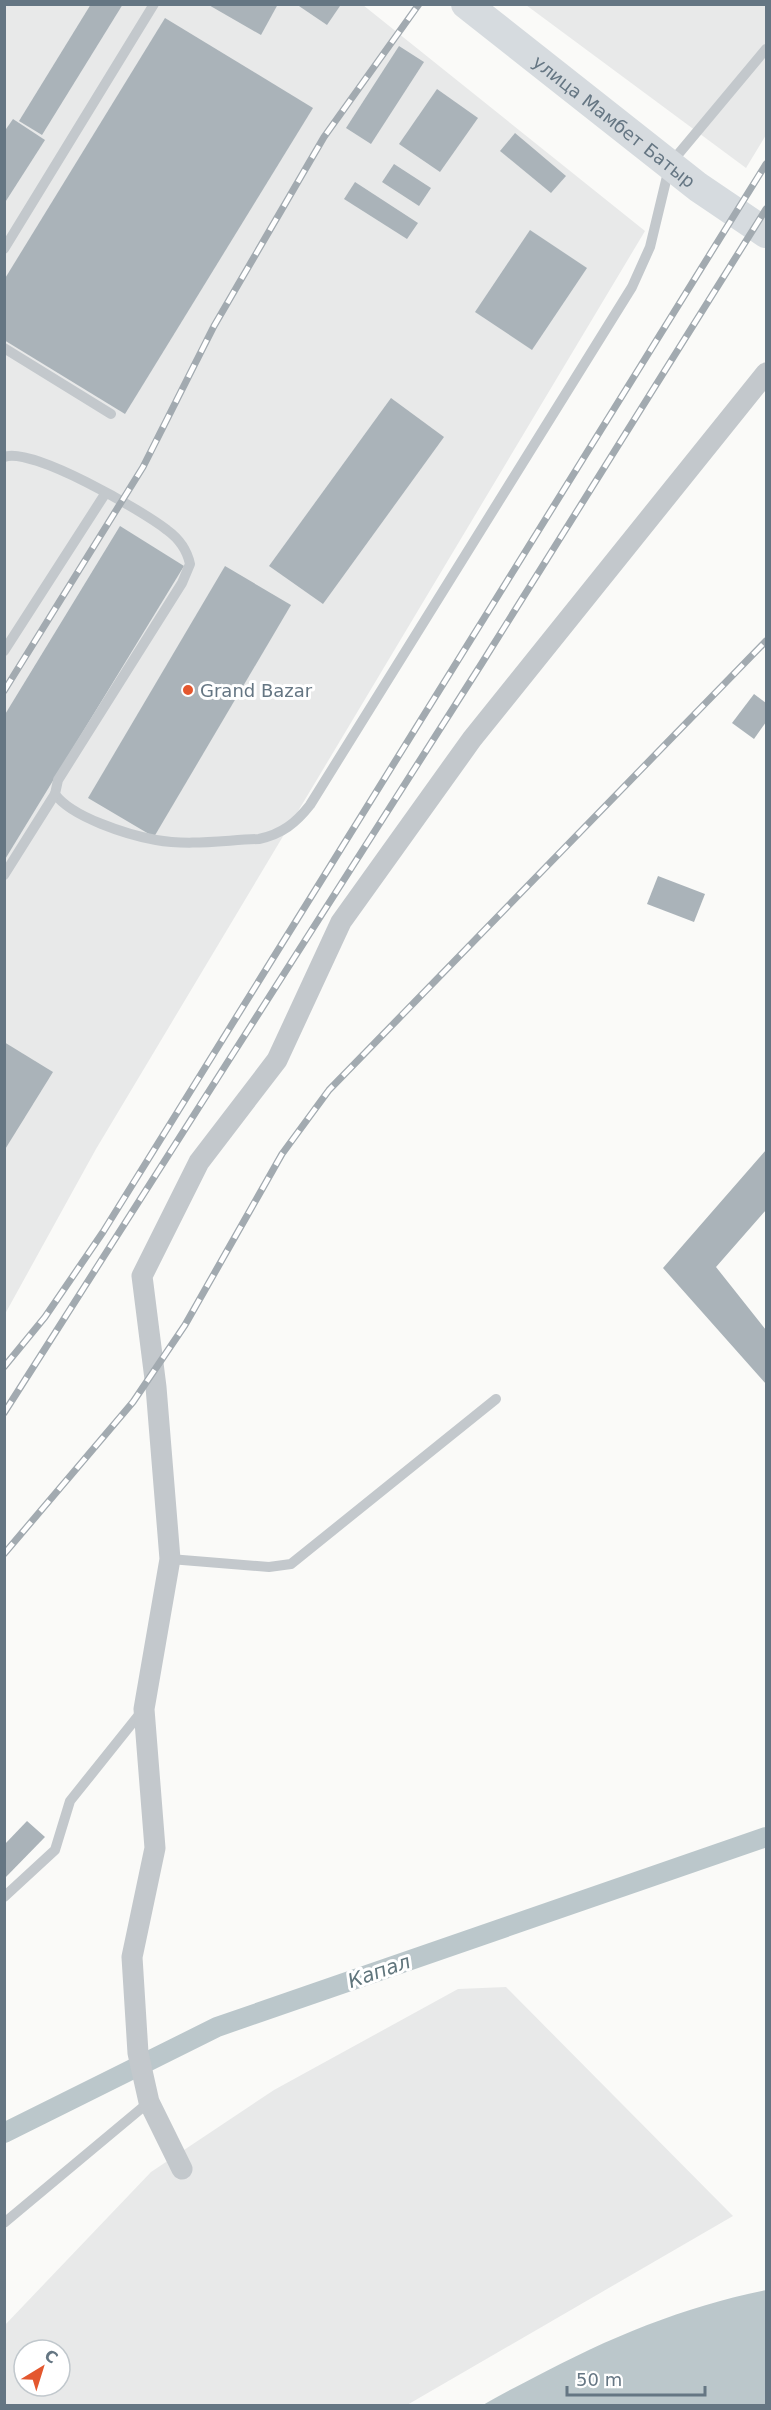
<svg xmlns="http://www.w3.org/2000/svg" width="771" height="2410" viewBox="0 0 771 2410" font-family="'DejaVu Sans',sans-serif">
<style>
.built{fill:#e8e9e9;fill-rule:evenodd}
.water{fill:#bbc7cb}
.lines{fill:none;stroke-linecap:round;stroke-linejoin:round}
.canal{stroke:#bbc7cb;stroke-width:20}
.building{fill:#aab3b9}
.service{stroke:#c3c8cc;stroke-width:10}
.minor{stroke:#c3c8cc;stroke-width:21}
.secondary{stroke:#d6dbdf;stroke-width:30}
.rail-casing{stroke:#a2aab0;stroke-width:7}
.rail{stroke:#fff;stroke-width:4.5;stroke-dasharray:14;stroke-linecap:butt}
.poi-dot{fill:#e4572e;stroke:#fff;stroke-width:2}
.labels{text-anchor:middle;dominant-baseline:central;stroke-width:6;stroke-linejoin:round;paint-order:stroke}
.street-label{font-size:18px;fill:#657683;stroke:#fff}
.poi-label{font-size:18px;fill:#657683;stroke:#fff;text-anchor:start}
.water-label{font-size:20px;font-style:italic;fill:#60757c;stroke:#fff}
</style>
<rect width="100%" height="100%" fill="#fafaf8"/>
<g class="built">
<polygon points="5,5 363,5 645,231 96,1149 5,1314"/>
<polygon points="526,5 766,5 766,135 746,168"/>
<path d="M506,1987L733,2216L407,2405H5L4,2326L151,2172L274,2090L458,1989ZM24,2350H60V2386H24Z"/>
</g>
<path class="water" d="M766,2290V2405H483C499,2395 518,2386 535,2377C608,2338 685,2306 766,2290Z"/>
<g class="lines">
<polyline class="canal" points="4,2133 217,2027 766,1837"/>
</g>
<g class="building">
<polygon points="91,4 123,4 42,135 19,121"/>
<polygon points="207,4 278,4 261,35"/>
<polygon points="296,4 338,4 340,6 327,25"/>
<polygon points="165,18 313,108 125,414 4,340 4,280"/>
<polygon points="399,46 424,62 371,144 346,128"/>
<polygon points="437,89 478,118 440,172 399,144"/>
<polygon points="13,119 45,140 4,204 4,132"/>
<polygon points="515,133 566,176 551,193 500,151"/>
<polygon points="394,164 431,188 419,206 382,182"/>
<polygon points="355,182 418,223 407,239 344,199"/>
<polygon points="530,230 587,268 532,350 475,312"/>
<polygon points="391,398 444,437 323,604 269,566"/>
<polygon points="120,526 184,566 4,861 4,716"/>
<polygon points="225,566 291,605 154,837 88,798"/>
<polygon points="754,694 766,703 766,722 754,739 732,723"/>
<polygon points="658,876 705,894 694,922 647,904"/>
<polygon points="4,1042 53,1072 4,1151"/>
<polygon points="766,1150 766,1210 716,1267 766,1330 766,1384 663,1268"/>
<polygon points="27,1821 45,1837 4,1879 4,1845"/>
</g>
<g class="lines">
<g class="service">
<polyline points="4,249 154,4"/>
<polyline points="4,348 111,414"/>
<path d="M4,457C31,446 143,511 167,530C178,538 187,550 190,564L182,583L58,780L55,794C71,817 128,835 156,840C189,846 226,840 259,839C282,834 296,823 310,805L632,287L650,247L670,164L766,49"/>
<polyline points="4,651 105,494"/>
<polyline points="4,875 55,794"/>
<polyline points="170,1559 269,1567 291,1564 496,1399"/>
<polyline points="4,1897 55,1850 70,1801 142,1711"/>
<polyline points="4,2223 149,2102"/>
</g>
<polyline class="minor" points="182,2169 149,2102 138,2053 132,1957 155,1848 144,1709 170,1559 156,1387 142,1276 199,1162 277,1060 341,922 472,739 766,373"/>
<path class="secondary" id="s1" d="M466,4L698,187L766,233"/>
<defs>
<g id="rail">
<polyline points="4,691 143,467 214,326 324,137 419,4"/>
<polyline points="4,1367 45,1317 103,1232 766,164"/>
<polyline points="4,1413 482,663 766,209"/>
<polyline points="4,1554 133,1402 185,1325 282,1154 329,1090 766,641"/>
</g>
</defs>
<use href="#rail" class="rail-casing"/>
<use href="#rail" class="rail"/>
</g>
<circle class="poi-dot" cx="188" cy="690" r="6"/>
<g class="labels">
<g class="street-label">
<text stroke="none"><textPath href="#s1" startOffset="189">улица Мамбет Батыр</textPath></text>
</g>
<g class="poi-label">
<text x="200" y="690">Grand Bazar</text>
</g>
<g class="water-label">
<text transform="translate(379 1971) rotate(-19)">Капал</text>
</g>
</g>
<rect width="771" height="2410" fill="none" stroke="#657683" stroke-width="12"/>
<g transform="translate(42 2368) rotate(38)"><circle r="28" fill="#ffffff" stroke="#c1c8cd" stroke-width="1.5"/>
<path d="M0-4.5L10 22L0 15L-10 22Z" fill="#e4572e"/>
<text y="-9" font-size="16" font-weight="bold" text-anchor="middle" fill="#657683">С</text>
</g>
<path d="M567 2386v9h138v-9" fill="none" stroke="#657683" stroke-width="3"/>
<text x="576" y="2386" font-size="18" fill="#657683" stroke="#ffffff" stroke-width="4.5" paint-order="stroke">50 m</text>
</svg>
